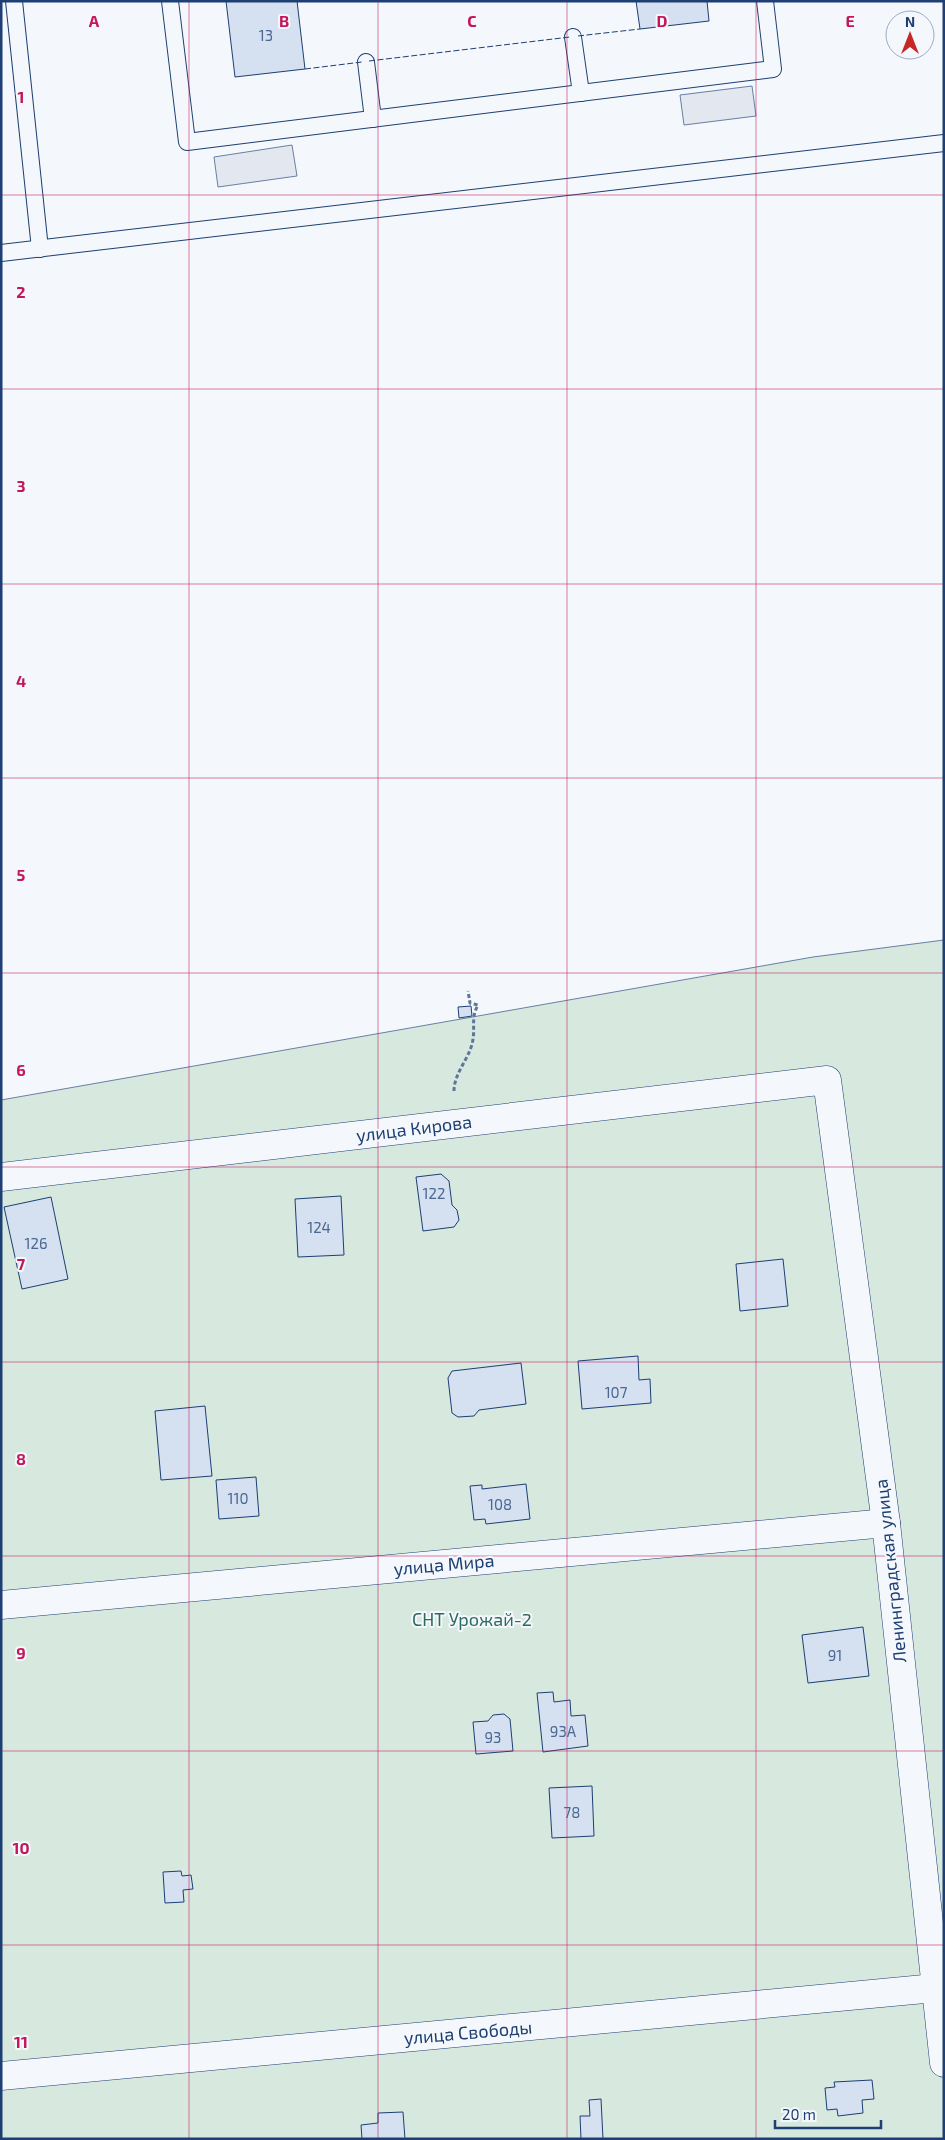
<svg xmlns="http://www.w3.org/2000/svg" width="945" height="2140" viewBox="0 0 945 2140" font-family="'Exo 2',sans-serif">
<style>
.green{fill:#d7e8df;stroke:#687fa3}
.parking{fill:#e3e8f0;stroke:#687fa3}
.building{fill:#d5e0f0;stroke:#1d3f73}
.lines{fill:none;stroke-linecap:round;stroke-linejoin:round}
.service-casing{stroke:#1d3f73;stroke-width:18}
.minor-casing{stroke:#1d3f73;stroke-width:29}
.path{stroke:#5e769c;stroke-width:3;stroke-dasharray:4 2.5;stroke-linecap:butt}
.service{stroke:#f4f7fb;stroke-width:16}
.minor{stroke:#f4f7fb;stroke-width:28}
.fence{stroke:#1d3f73;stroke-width:1;stroke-dasharray:6 2.5;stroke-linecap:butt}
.grid{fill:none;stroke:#c2185b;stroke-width:1;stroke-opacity:0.55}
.labels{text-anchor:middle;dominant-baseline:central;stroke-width:4;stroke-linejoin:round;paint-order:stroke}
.number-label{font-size:15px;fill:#4b6792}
.street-label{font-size:18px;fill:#1d3f73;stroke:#f4f7fb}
.park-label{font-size:18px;fill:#2c6c60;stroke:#f4f7fb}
.grid-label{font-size:16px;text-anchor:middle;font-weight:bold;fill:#c2185b;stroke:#f4f7fb;stroke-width:4;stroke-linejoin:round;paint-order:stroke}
</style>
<rect width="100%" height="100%" fill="#f4f7fb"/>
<polygon class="green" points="944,940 944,2139 1,2139 1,1100 813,957"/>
<g class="parking">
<polygon points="752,86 756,116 684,125 680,95"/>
<polygon points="292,145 297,176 218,187 214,157"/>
</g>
<g class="building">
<polygon points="226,1 297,1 305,69 235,77"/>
<polygon points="636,1 707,1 709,21 640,29"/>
<polygon points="471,1006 472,1016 459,1018 458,1007"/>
<polygon points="441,1174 449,1181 452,1205 457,1210 459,1220 454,1227 423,1231 416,1177"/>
<polygon points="341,1196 344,1255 298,1257 295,1199"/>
<polygon points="51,1197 68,1279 22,1289 4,1207"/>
<polygon points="783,1259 788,1306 740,1311 736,1264"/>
<polygon points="638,1356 639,1380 650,1379 651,1403 582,1409 578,1361"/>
<polygon points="521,1363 526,1404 479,1410 474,1416 458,1417 452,1413 448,1378 452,1371"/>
<polygon points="205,1406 212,1476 161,1480 155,1411"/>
<polygon points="256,1477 259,1516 219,1519 216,1480"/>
<polygon points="526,1484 530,1519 486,1524 485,1519 474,1520 470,1486 482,1485 482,1489"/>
<polygon points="863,1627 869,1676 808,1683 802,1635"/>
<polygon points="553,1692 554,1702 570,1700 571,1716 585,1715 588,1746 543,1752 537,1693"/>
<polygon points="504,1714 510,1719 513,1751 476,1754 473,1722 488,1721 493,1715"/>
<polygon points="592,1786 594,1836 552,1838 549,1788"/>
<polygon points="181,1871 182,1876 191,1875 193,1889 183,1890 184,1902 165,1903 163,1872"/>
<polygon points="872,2080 874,2099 862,2100 863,2113 838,2116 837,2109 827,2110 825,2088 835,2087 834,2082"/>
<polygon points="601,2099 603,2139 581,2139 580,2116 590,2116 589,2100"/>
<polygon points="403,2112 405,2139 362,2139 361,2125 378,2123 378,2113"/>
</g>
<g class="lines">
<defs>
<g id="service">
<polyline points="14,1 40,249"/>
<polyline points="170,1 187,142 773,69 765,1"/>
<polyline points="573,37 581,93"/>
<polyline points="366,62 373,119"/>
<polyline points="1,253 944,143"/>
</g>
<g id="minor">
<polyline points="1,1177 827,1080 886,1523 944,2063"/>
<polyline points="1,1605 886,1523"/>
<polyline points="1,2076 935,1988"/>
</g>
</defs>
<use href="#service" class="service-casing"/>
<use href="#minor" class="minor-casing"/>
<path class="path" d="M454,1091C454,1072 471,1057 473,1039C475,1027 471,1017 478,1005L470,1003L468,991"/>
<use href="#service" class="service"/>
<use href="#minor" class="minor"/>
<g class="fence">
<polyline points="578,36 640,29"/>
<polyline points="369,61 570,37"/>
<polyline points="305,69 362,62"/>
</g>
</g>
<path class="grid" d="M189,1V2139M378,1V2139M567,1V2139M756,1V2139M1,195H944M1,389H944M1,584H944M1,778H944M1,973H944M1,1167H944M1,1362H944M1,1556H944M1,1751H944M1,1945H944"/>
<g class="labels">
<g class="number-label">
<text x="266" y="35">13</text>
<text x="434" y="1193">122</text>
<text x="319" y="1227">124</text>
<text x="36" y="1243">126</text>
<text x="616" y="1392">107</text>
<text x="238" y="1498">110</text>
<text x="500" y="1504">108</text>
<text x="835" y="1655">91</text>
<text x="563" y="1731">93А</text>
<text x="493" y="1737">93</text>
<text x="572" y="1812">78</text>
</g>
<g class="street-label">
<text transform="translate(414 1128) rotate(-7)">улица Кирова</text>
<text transform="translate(444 1564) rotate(-5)">улица Мира</text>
<text transform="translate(890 1571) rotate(-96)">Ленинградская улица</text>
<text transform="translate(468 2032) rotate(-5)">улица Свободы</text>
</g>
<g class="park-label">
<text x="472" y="1619">СНТ Урожай-2</text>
</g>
</g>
<g class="grid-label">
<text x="94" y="27">A</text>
<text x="284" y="27">B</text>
<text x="472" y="27">C</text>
<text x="662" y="27">D</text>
<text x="850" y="27">E</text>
<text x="21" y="103">1</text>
<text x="21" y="298">2</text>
<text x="21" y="492">3</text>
<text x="21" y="687">4</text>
<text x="21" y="881">5</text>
<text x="21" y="1076">6</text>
<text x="21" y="1270">7</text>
<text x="21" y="1465">8</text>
<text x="21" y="1659">9</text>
<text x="21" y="1854">10</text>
<text x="21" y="2048">11</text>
</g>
<rect width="945" height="2140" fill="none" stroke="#1d3f73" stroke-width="5"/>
<g transform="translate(910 35)"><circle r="24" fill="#f4f7fb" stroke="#9eadc5"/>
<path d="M0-4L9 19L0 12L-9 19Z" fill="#c62828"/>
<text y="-8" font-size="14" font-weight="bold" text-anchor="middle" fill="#1d3f73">N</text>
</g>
<path d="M775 2120v8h106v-8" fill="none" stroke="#1d3f73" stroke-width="2.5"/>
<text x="782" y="2120" font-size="15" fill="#1d3f73" stroke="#f4f7fb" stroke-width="4" paint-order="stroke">20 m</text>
</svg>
